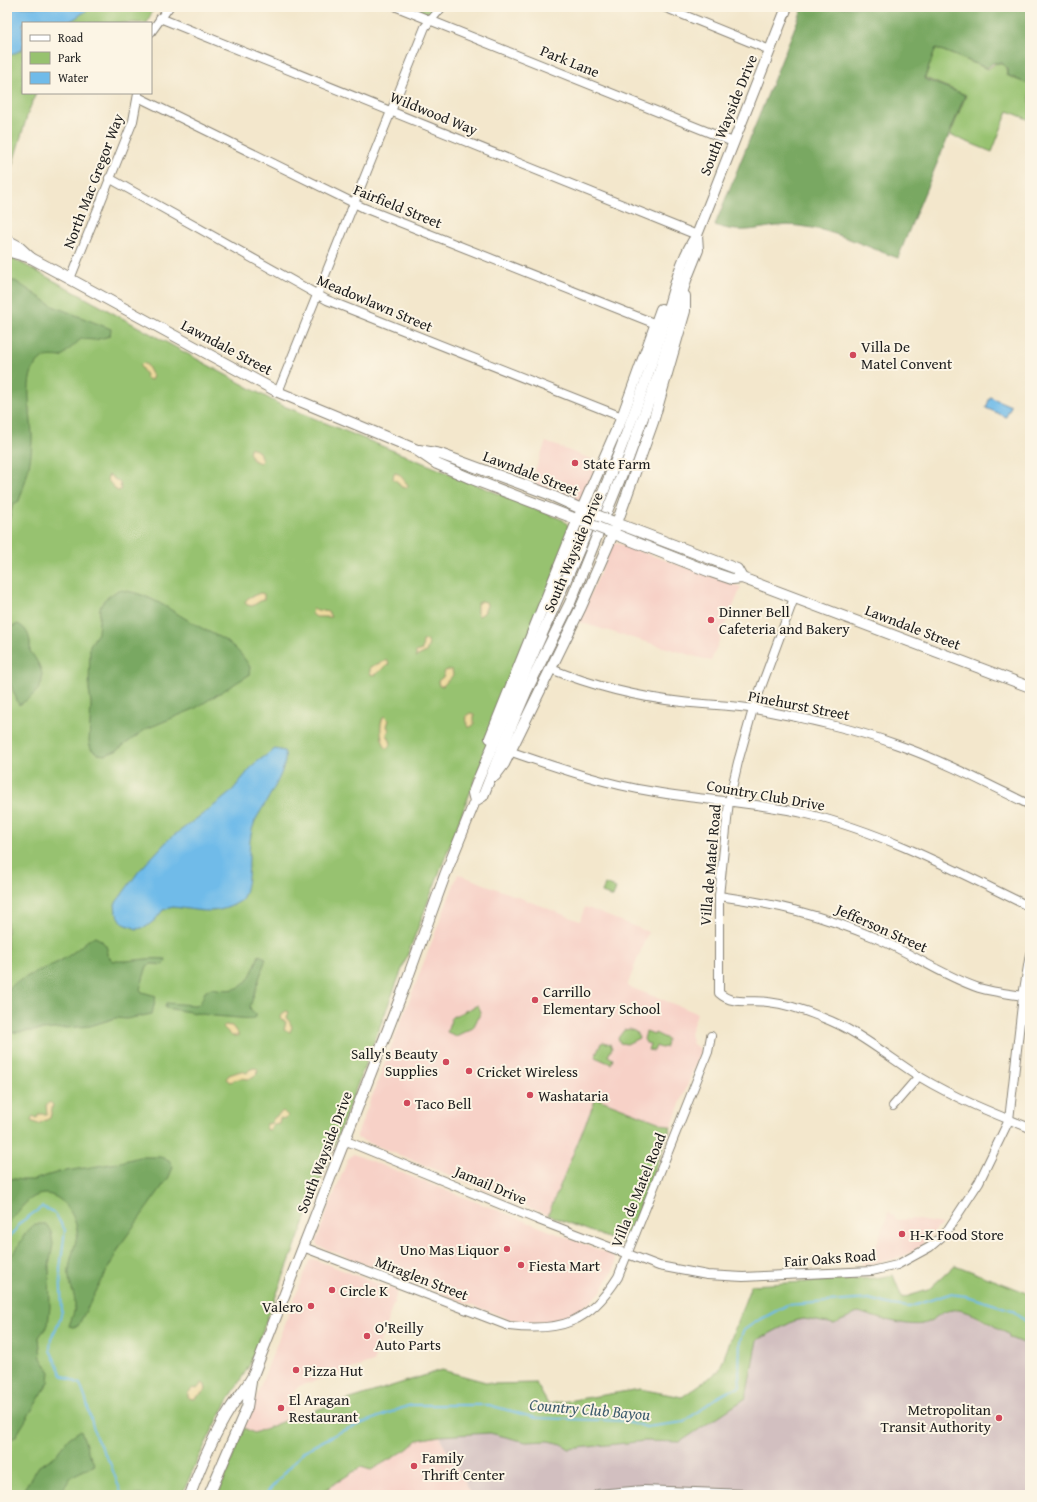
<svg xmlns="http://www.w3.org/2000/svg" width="1037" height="1502" viewBox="0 0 1037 1502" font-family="'Gentium Book Plus',serif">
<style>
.built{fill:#f7d1c7}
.industrial{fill:#d2bfc0}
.green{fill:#97c26f;stroke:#5a6f46}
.forest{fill:#79a862;stroke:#4a623f}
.sand{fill:#eeda9e;stroke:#857b5d}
.water{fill:#70bbe9;stroke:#466c82}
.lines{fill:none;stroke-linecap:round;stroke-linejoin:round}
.stream{stroke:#70bbe9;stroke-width:2}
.minor-casing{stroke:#888274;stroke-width:10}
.major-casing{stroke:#888274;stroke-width:12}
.minor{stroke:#fff;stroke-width:8}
.major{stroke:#fff;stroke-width:10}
.major-bridge-casing{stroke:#888274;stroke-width:12;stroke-linecap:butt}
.major-bridge{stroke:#fff;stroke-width:10}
.poi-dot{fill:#d1495b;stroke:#fcf5e5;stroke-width:1.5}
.labels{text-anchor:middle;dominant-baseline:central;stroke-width:4;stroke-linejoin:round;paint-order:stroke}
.street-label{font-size:15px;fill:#1c1c1c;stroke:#fcf5e5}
.poi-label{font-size:15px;fill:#1c1c1c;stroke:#fcf5e5;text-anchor:start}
.water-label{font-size:16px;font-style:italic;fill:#3e5c6e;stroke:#fcf5e5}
</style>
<rect width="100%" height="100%" fill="#fcf5e5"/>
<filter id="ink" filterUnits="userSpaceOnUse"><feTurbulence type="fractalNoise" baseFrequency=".025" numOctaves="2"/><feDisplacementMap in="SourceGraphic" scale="8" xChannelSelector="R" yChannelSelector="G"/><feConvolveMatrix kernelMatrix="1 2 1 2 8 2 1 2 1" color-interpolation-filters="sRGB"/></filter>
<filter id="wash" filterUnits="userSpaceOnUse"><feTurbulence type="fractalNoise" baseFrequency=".012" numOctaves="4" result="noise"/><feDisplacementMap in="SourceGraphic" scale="16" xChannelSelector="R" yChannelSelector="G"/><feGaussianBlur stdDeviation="0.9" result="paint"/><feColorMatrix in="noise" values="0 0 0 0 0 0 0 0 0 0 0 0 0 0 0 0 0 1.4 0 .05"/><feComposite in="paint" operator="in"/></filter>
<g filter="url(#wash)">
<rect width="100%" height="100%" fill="#f3e7cc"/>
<g class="built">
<polygon points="546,442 599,462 581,500 573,500 530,483"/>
<polygon points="617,543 741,587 711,661 578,622 613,544"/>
<polygon points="458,874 580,921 585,907 648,932 627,986 697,1013 690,1034 693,1044 701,1050 671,1127 596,1098 548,1215 357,1138 357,1135"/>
<polygon points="353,1154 612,1255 616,1260 615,1267 600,1293 589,1303 576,1312 561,1318 546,1322 531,1322 509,1319 318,1246 317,1240 325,1217 348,1159"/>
<polygon points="889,1211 897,1220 913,1219 942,1224 917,1249 902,1257 887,1261 862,1265 861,1251 874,1250"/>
<polygon points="313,1259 398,1291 373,1362 299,1386 288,1398 294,1417 254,1433 244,1428 309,1261"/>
<polygon points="439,1436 472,1495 317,1495 361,1467 371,1470 406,1450 418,1440"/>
</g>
<polygon class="industrial" points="952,1310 967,1312 1008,1334 1011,1338 1030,1346 1030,1495 472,1495 439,1436 490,1433 526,1442 548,1441 563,1444 569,1449 645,1441 680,1442 746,1398 757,1340 794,1321 804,1319 834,1324 848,1318 859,1311 878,1319 931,1321 941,1314"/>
<g class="green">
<polygon points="7,7 156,7 153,10 147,23 23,23 23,93 36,93 28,113 7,183"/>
<path d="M408,7H438C426,18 421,12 408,7Z"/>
<polygon points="936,48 988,69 996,63 1004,65 1007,71 1006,75 1030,85 1030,120 1008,111 992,152 950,135 966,95 925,78"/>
<path d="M7,255L279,404L563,520C569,525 570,528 569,536L249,1366C223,1407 201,1450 182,1495H7Z"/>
<polygon points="605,884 616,888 613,897 602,893"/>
<polygon points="478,1005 481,1012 473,1028 456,1036 447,1032 452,1017"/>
<polygon points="630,1029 636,1032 639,1038 627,1044 620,1043 618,1038 624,1030"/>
<polygon points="646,1032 654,1035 655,1033 667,1039 666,1047 661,1048 656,1046 654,1051 648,1050 650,1044 646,1043 644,1039"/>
<polygon points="604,1042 610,1044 612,1048 608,1056 613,1059 611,1064 595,1057 601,1043"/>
<polygon points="596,1098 671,1127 628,1237 627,1241 621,1243 548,1215"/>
<path d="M955,1265L1030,1294V1346L1010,1338L1008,1334C992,1326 970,1308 952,1310C940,1311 933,1322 922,1324C909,1327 872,1317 859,1312L848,1318L834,1324L804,1319L794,1321L757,1340L746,1398L680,1442L645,1441L569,1449L562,1444L548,1441L526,1442L490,1433L439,1436L418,1440L406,1450L371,1470L361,1467L317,1495H218L244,1428L254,1433L294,1417L442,1370L493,1384L536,1383L548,1404L640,1389L682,1397L719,1371L751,1285L876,1278L893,1275L902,1298L928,1290Z"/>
</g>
<g class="forest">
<path d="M803,7H1030V85L1007,75V68L1002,63H993L987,68L936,48L924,79L965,95C944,150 919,203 898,258C866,247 833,229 799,226C767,222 748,238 715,225Z"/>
<path d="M7,281H15L53,306L111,329L110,336L95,340L81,339L61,357C52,356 42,355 36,364C22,382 33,419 32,441C31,465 26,479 19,501L13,504L7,528Z"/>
<path d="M118,590C148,592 168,609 193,623C219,639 232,638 250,667L249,675L194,709L146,729L116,751L105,755L98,754L91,749L89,742L91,704L89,689L90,645L98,633L100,608L104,600Z"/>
<path d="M18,624C29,630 31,639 30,651C49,676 46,689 19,705L7,676V629Z"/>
<path d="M95,937L101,940L107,947V955L113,961C131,962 148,957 166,959L164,965L152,964L147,966L140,989L142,992L156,996L152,1014L126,1019L116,1018L90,1026L7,1033V990C26,972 55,968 75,951C82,946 86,940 95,937Z"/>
<path d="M259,955L266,958L250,1007L251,1010L256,1014V1017L252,1019L214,1016L165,1008L166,1003L194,1005L200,1004L205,992L211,988C244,994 248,984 259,955Z"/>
<path d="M139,1157H160L169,1160L173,1167L169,1177L121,1244L78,1326L73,1327L69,1326C71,1319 75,1312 75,1305C76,1293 67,1285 69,1269C70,1258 75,1247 77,1236C79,1218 60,1188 38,1195C24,1200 17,1215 7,1224V1178L22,1180H33L59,1172L117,1163Z"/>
<path d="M35,1224H46L51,1232L53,1244L49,1266L50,1307L48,1325L39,1337L41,1358L50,1372L49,1382L16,1436L10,1440H7V1258C17,1253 19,1243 25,1234C28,1230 32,1227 35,1224Z"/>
<polygon points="81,1430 89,1454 95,1465 72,1476 59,1495 20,1495 39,1466 54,1457 69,1438"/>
</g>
<g class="sand">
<polygon points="143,363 147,365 153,376 151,380 145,378 146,375 140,366"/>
<polygon points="251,447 259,452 262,460 260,463 253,460 249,452"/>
<polygon points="394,473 399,474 408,485 407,488 401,487 398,482 393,479"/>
<path d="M109,475L120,483L121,490L117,491C114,487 109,482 107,479Z"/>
<polygon points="260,593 264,594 264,599 252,606 247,605 245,602 248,598"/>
<polygon points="481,601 486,602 487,605 484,613 479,616 477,613 477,604"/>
<polygon points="313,609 328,612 331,617 316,617 312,614"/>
<polygon points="427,640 429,644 426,652 416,657 416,652 422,650 423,641"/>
<polygon points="387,660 389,664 375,675 370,674 370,667"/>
<polygon points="449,670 452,670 453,675 443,686 439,686 438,681 443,677 445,671"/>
<polygon points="470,713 474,714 474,725 468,728 466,716"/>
<path d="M384,716L389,720L387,726L389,730L387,734L391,743L387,749C381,743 378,723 384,716Z"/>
<polygon points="286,1011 289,1012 287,1017 292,1027 290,1032 284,1030 286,1022 281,1019 282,1014"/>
<polygon points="225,1025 232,1026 238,1034 238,1036 232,1036 223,1027"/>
<polygon points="254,1068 258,1069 257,1074 249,1079 241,1078 230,1082 226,1079 229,1075 241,1071 247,1073 249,1070"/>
<polygon points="50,1102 53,1105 50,1118 38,1124 31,1121 33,1116 37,1118 39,1114 47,1114 46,1105"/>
<polygon points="283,1111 288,1116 285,1119 280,1118 279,1123 274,1124 270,1130 266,1129 267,1124 272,1123 273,1119"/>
<polygon points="202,1383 205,1385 206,1390 194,1399 188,1398 188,1393 193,1388 197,1389"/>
</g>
<g class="water">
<polygon points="7,7 92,7 68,23 23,23 23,49 9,56 7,62"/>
<polygon points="990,397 1011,406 1006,417 986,408"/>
<path d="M275,749L284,751C292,765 262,807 255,821C244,846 254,876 242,900C217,917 200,910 173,907L163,910L155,920L146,927L137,929L124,924L121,920L116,912L115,904L139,871L169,839L219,802L231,792L254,764Z"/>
</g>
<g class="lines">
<g class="stream">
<polyline points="7,1241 21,1222 42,1207 54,1212 65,1230 60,1269 62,1311 58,1325 51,1338 50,1350 62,1375 80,1384 86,1400 96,1438 110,1463 122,1495"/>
<polyline points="168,1495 172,1495"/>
<polyline points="265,1495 304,1451 342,1431 410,1405 489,1405 536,1418 626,1421 646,1427 684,1422 716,1398 733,1389 740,1387 739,1372 740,1340 744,1330 754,1323 787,1305 869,1299 892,1305 909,1307 949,1294 967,1296 1012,1310 1030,1325"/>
</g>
</g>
</g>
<g filter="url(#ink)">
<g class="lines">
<defs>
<g id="minor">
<polyline points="397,7 733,142"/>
<polyline points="664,7 770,50"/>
<polyline points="160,18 697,235"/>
<polyline points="151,32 169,7"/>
<polyline points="138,97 364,208 656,324"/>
<polyline points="109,178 327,300 622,417"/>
<polyline points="70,279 133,121 138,94"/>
<polyline points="278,392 425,27 442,7"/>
<path d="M794,598L753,709L738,762L729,801L719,896V993C733,1006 751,999 768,1002C786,1004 804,1010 821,1017C857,1030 887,1056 920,1077C955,1098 992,1113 1030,1128"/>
<path d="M551,669C593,686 637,697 682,702C706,705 731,705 755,709C803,718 852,728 898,745C944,761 987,784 1030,805"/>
<path d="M509,751C558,768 604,784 655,792C705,801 757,802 807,814C886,833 958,872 1030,907"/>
<path d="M719,896C777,904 821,915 876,938C911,953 943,976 979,988C996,993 1013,994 1030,997"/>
<polyline points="893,1106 919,1076"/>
<polyline points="344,1140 536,1219 659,1266 707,1275 743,1277 872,1271 897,1265 930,1247 945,1234 979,1182 1009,1120 1023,996 1030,954"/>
<path d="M303,1247L509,1326C561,1332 589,1323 618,1277L708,1052L711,1036"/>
</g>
<g id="major">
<polyline points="7,240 18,246 31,258"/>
<polyline points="7,251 31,258 70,279 278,392 415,449 437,464 472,479 584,522"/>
<polyline points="419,450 440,454 546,493 588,512"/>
<polyline points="611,521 737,569 742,578"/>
<polyline points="607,531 708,571 732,579 742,578 1030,687"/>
<polyline points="490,738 582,509 622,417 661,309"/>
<polyline points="495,776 504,764 581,607 613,534 653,422 685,311 685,296"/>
<polyline points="475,801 483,796 502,748 527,690 570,603 628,459 659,373 686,280 698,250 697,235"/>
<path d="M190,1495C201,1465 213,1436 230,1409C237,1397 248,1387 254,1373L404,988L445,875L475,801L473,793L478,780C533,650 595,524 642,391C653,362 661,331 670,302C677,278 683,255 697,235L787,7"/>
<polyline points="209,1495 247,1407 251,1382"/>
<polyline points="598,1495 643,1491 746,1495"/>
</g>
</defs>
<use href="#minor" class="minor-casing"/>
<use href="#major" class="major-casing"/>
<use href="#minor" class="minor"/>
<use href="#major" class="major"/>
<defs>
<g id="major-bridge">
<polyline points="589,512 611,521"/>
<polyline points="584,522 607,531"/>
</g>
</defs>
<use href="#major-bridge" class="major-bridge-casing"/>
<use href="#major-bridge" class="major-bridge"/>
</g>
</g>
<g class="poi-dot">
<circle cx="853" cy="355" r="4"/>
<circle cx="575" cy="463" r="4"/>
<circle cx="711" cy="620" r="4"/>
<circle cx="535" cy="1000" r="4"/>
<circle cx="446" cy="1062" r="4"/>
<circle cx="469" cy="1071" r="4"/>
<circle cx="530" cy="1095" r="4"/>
<circle cx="407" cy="1103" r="4"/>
<circle cx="902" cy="1234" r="4"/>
<circle cx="507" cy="1249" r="4"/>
<circle cx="521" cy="1265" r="4"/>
<circle cx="332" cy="1290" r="4"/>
<circle cx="311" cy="1306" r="4"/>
<circle cx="367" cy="1336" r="4"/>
<circle cx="296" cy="1370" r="4"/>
<circle cx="281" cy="1408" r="4"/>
<circle cx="999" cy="1418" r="4"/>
<circle cx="414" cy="1466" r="4"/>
</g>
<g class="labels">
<g class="street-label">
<text transform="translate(570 61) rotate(22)">Park Lane</text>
<text transform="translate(434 113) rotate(22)">Wildwood Way</text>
<text transform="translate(728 115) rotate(-68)">South Wayside Drive</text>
<text transform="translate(93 181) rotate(-69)">North Mac Gregor Way</text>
<text transform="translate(398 206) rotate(22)">Fairfield Street</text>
<text transform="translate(375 303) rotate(23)">Meadowlawn Street</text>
<text transform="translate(227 347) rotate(28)">Lawndale Street</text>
<text transform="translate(531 473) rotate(21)">Lawndale Street</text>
<text transform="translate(573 552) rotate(-67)">South Wayside Drive</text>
<text transform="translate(913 627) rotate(21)">Lawndale Street</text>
<text transform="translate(799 705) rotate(11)">Pinehurst Street</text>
<text transform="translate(766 795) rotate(10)">Country Club Drive</text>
<text transform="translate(710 865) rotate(-85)">Villa de Matel Road</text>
<text transform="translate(882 928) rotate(24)">Jefferson Street</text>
<text transform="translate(324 1152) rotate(-69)">South Wayside Drive</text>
<text transform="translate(491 1185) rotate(23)">Jamail Drive</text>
<text transform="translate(638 1190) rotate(-68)">Villa de Matel Road</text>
<text transform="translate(830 1258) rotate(-4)">Fair Oaks Road</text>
<text transform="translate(422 1278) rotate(21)">Miraglen Street</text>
</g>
<g class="poi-label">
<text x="861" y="346">Villa De<tspan x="861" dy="17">Matel Convent</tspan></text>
<text x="583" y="463">State Farm</text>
<text x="719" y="611">Dinner Bell<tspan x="719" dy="17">Cafeteria and Bakery</tspan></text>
<text x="543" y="991">Carrillo<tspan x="543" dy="17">Elementary School</tspan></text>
<text x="438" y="1053" text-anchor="end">Sally's Beauty<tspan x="438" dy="17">Supplies</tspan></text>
<text x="477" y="1071">Cricket Wireless</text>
<text x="538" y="1095">Washataria</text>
<text x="415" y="1103">Taco Bell</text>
<text x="910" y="1234">H-K Food Store</text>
<text x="499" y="1249" text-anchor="end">Uno Mas Liquor</text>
<text x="529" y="1265">Fiesta Mart</text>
<text x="340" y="1290">Circle K</text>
<text x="303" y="1306" text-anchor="end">Valero</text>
<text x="375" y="1327">O'Reilly<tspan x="375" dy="17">Auto Parts</tspan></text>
<text x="304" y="1370">Pizza Hut</text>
<text x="289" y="1399">El Aragan<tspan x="289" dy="17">Restaurant</tspan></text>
<text x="991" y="1409" text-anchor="end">Metropolitan<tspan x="991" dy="17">Transit Authority</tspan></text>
<text x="422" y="1457">Family<tspan x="422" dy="17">Thrift Center</tspan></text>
</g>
<g class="water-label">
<text transform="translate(590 1409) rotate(5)">Country Club Bayou</text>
</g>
</g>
<rect width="1037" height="1502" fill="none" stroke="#fcf5e5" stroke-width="24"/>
<rect x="22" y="22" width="130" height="72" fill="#fcf5e5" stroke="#a29e95"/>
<rect x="30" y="35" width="20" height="6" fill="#ffffff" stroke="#a29e95"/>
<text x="58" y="42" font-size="12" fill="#1c1c1c">Road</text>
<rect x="30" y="52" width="20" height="12" fill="#97c26f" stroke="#a29e95"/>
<text x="58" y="62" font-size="12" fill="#1c1c1c">Park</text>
<rect x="30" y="72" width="20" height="12" fill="#70bbe9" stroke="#a29e95"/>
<text x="58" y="82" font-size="12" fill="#1c1c1c">Water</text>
</svg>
